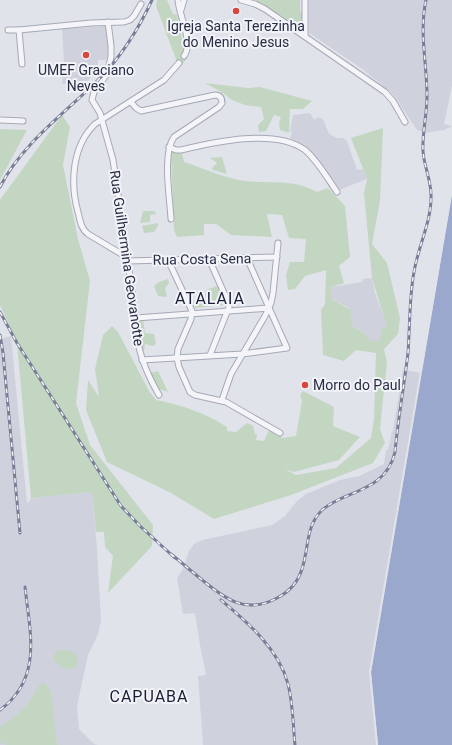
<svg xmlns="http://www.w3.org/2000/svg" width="452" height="745" viewBox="0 0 452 745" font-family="Roboto,sans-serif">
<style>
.built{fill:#cfd2dd}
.green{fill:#c3d6c2}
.water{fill:#9aa8ce}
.pier{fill:#e1e3eb}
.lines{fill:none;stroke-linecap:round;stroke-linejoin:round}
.minor-casing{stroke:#a6a9b6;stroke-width:7}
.minor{stroke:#f5f5f9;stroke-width:5}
.rail-casing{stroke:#797e96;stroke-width:3}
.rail{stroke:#f1f3f8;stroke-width:1.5;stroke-dasharray:4.5;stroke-linecap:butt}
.poi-dot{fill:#d9463d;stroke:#f1f3f8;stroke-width:1.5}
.labels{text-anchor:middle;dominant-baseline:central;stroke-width:4;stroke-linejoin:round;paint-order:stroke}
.poi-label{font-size:14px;fill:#282d44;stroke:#f1f3f8}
.street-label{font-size:14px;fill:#282d44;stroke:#f1f3f8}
.quarter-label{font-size:16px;letter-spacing:1px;fill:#1a1e35;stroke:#f1f3f8}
</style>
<rect width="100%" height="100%" fill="#e1e3eb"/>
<g class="built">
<polygon points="309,0 452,0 452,85 444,124 452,126 444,130 426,133 417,130 393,94 361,68 309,33"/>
<polygon points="106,26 109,52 106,60 98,60 98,70 86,82 62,84 64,63 62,29"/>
<polygon points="310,113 314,120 318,117 323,119 329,134 337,138 343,138 347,141 357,170 363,169 367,179 339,190 311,151 302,144 290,139 292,132 290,131 293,115"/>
<polygon points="372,278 375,293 388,327 380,341 368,342 365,334 359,329 352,328 350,309 348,307 331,299 331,287 362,282 363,279"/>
<polygon points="11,336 27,503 29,502 31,498 92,492 97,548 101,621 98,634 88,655 77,706 79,729 94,744 98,745 0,745 0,339"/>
<polygon points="403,370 422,373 371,672 378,745 203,745 198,676 206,675 200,645 195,613 183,614 177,578 183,569 189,551 194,544 202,540 272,525 285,516 297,501 306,494 340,480 359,476 384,464 386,450 388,450 392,431 393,431"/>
</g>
<g class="green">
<polygon points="157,0 167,0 173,14 177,15 184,49 182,55 187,58 182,65 177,62 156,6"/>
<polygon points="255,0 300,0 300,11 303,13 303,29 302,31 282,16"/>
<polygon points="205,83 248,88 260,87 312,101 303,109 290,109 289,133 280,130 279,122 281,117 274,115 266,131 259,132 258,125 264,119 261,107 245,105 232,100 223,93"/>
<polygon points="62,115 70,127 63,165 78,239 90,281 76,403 90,445 153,525 152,546 108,593 113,556 105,547 104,532 96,532 92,492 31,498 17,343 0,305 0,200"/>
<path d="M383,128L380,201L372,244L387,263L400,318L398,334L384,349L387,362L380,429L385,443L373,463L291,495L214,519L171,493L107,462L86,410L88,380L99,397L95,369L103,335L112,326L118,332L149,391L156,400C182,405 205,413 227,427V431L236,432L247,423L253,426L255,434L257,435L256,440L264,441L269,430L282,438L296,436L302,401L300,395L303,391L334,407L333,426L360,437L339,460L294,472L285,469L296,475L336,468L371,438L374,419L376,353L356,350L344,361L323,355L321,310L325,304L326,270L305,276L295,289L288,290L286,275L290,262H304L306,239L289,238L282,215L267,214L272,237L231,235L216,224H204V235L177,237L174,230L171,151L182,153L184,162C202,168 220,176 239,180C267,185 291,177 317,192L328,188L345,206L350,257L339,266L344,283L331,287V299L350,309L353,328C362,329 365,335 370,341H380L381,329L387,327L372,278L364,193L367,179L351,138Z"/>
<polygon points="0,129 27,130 0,180"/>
<polygon points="222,157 227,174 213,170 212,168 217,163 210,158"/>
<polygon points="143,211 155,211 156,214 150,215 150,222 140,223"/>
<polygon points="158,223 158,226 154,232 144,233 142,226"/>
<polygon points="168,279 169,283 165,288 167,297 158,296 154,286 159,282"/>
<polygon points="217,286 225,305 195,308 193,302 205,296 206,290"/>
<polygon points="143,320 145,333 154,334 156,344 153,346 145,344 144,351 142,353 138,321"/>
<polygon points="158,371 168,392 159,389 150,373"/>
<path d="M59,650C67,649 74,651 78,659C78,681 40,661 59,650Z"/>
<path d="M43,682L48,686L51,693L57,745H7L0,742V727C11,720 21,712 29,702C33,697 37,685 43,682Z"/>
</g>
<polygon class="water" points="452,195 452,745 378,745 371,672"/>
<polygon class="pier" points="452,193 371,672 378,745 376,745 369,672 450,195"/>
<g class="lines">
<defs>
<g id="minor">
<path d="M178,0C179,16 194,43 184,56"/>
<polyline points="241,0 255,4 265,9 385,92 393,101 405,122"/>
<polyline points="181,10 184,0"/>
<path d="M108,22L111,46V57L107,74L94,92L92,100L100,113L113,160L136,318C137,324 136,331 137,337C140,358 148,376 159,395"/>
<polyline points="8,30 19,30 22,64"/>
<polyline points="19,30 91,23 124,22 130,20 134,16 141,4"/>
<polyline points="305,36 305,0"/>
<path d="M131,102L136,108L141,111L215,95C220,95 222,98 222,103L219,107L174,137C162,154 170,198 171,219"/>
<polyline points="0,120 23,121"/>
<path d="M169,147L176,150H181C214,142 275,128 305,150C317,160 328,179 337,192"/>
<path d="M128,258L88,234C81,229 80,220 78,212C70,183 72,146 95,124L164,80L179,63"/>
<polyline points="209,259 228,302 229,307 210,355"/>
<polyline points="168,260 192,311 191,319 178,349 177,358 179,367 190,392 195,395 226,402 280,433"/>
<polyline points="128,261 277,257"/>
<polyline points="136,318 269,308"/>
<polyline points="142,360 242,354 287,348 282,337 247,258"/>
<polyline points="222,400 231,374 265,316 271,303 273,293 278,243"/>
</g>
</defs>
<use href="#minor" class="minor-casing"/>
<use href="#minor" class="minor"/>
<defs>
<g id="rail">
<path d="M0,187C23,142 67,112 101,77C123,54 139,28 152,0"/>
<polyline points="0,312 17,343 121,506 140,526 175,558"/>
<polyline points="0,335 3,353 20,533"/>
<path d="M171,554C181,562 191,571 201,579C225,599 246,615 277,598C289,592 298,582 302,569C309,549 305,527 322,510C328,505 334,502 340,499C365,488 388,482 395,452C398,419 404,386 408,353C410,326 409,299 414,272C418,247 431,222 431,198C432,182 424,167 423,151C422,133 427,115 427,96C427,64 419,32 426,0"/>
<path d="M221,600C247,622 279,649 288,684C293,704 293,725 295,745"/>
<path d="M0,710C43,678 30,633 25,587"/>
</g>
</defs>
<use href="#rail" class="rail-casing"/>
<use href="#rail" class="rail"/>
</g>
<g class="poi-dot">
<circle cx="236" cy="11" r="4"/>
<circle cx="86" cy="55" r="4"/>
<circle cx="305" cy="385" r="4"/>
</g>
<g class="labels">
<g class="poi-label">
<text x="236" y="26">Igreja Santa Terezinha<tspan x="236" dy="16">do Menino Jesus</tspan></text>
<text x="86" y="70">UMEF Graciano<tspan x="86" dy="16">Neves</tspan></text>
<text x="313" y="385" text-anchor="start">Morro do Paul</text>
</g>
<g class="street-label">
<text transform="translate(127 258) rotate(82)">Rua Guilhermina Geovanotte</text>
<text transform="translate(202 259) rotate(-1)">Rua Costa Sena</text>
</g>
<g class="quarter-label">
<text x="210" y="298">ATALAIA</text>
<text x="149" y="696">CAPUABA</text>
</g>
</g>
</svg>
